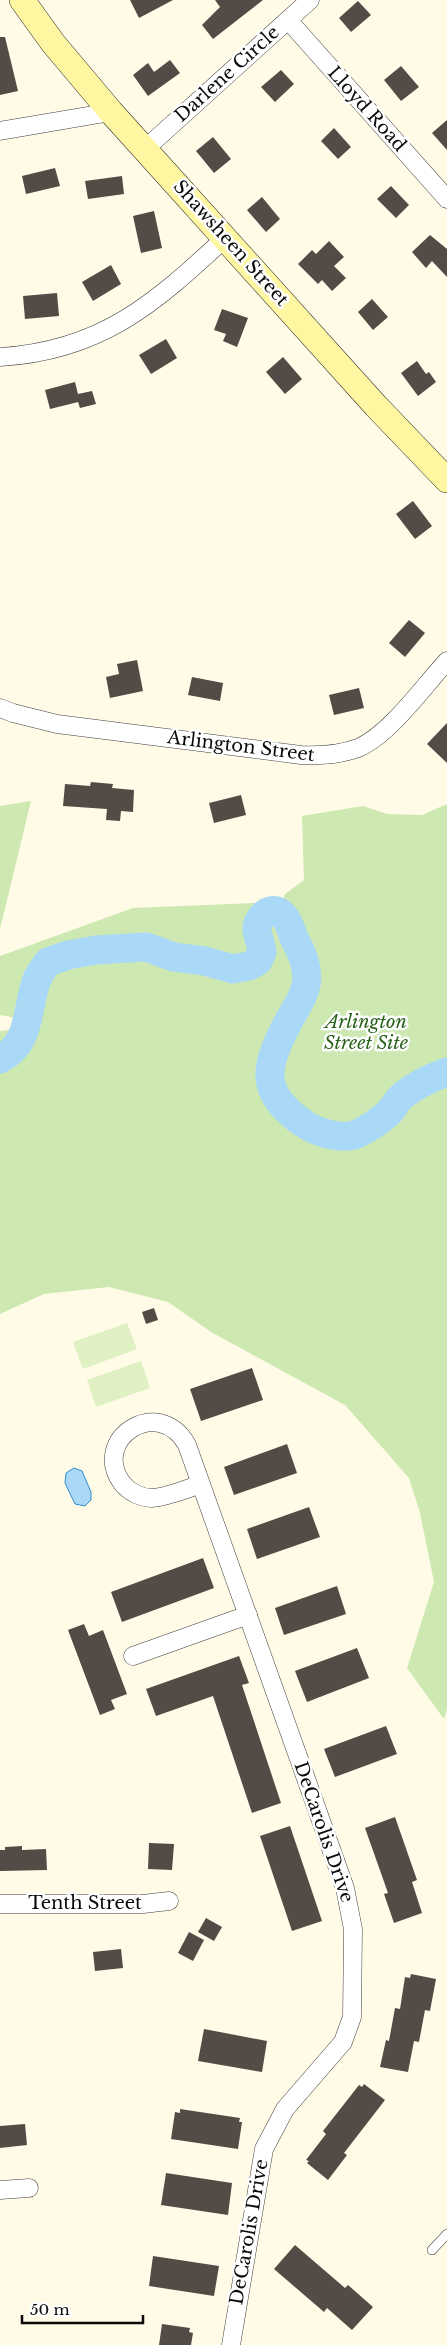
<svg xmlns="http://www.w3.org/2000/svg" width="447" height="2345" viewBox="0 0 447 2345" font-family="'Libre Baskerville',serif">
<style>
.green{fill:#cde9b1}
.pitch{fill:#dff0c3}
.water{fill:#aad9f7;stroke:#308dd0}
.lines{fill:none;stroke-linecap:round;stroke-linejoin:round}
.river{stroke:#aad9f7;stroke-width:29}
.building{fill:#524b46}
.service-casing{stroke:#3d3d3d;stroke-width:10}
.minor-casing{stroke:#3d3d3d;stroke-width:19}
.secondary-casing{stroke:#2c2c2c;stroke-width:26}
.service{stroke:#fff;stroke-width:9}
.minor{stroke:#fff;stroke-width:18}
.secondary{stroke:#fff6a2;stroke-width:25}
.labels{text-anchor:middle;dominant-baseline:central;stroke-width:5;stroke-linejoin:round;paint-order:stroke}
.street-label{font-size:18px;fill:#0a0a0a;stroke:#fff}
.park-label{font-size:18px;font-style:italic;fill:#28611a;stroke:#fff}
</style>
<rect width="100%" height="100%" fill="#fffbe7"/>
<g class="green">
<polygon points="31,801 2,921 0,928 0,806"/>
<polygon points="447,804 447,1709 444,1719 407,1668 434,1582 420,1513 409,1478 345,1405 211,1332 168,1302 109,1287 44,1294 0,1314 0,1031 10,1030 16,1018 0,1015 0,956 133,908 255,903 278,914 285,894 304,880 302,816 363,806 387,814 422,815"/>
</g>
<g class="pitch">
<polygon points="127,1323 137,1349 83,1369 73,1342"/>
<polygon points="141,1361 150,1388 96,1407 87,1380"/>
</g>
<polygon class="water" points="74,1468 82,1471 91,1492 91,1500 85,1506 75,1504 65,1483 66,1473"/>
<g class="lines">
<path class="river" d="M0,1059C32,1043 26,1008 37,979C40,973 44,967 48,962L68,955L96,950L146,947L174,957L205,961L233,969L249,966L258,961L262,952C261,944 258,937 257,930C256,919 269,906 279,912C287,916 291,930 294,938C302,953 309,968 306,985C303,1000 293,1012 286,1026C264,1069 260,1093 303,1123C315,1132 339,1139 354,1135C364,1132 386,1117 392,1109C395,1105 397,1101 401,1097C414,1086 430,1078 447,1072"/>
</g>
<g class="building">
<polygon points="130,0 173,0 139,18"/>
<polygon points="215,0 263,0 213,39 202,25 220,7"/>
<polygon points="358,1 371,15 351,32 339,18"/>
<polygon points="0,37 5,37 18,91 0,95"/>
<polygon points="170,60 180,73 148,96 133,75 148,63 154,72"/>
<polygon points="401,66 419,87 401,101 384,80"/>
<polygon points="281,70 294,84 275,102 261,87"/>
<polygon points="447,120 447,150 432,133"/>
<polygon points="334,128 351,147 338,159 321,141"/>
<polygon points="213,137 231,159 214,173 196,151"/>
<polygon points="55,168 60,186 26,194 22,176"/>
<polygon points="122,176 124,194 88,199 85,181"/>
<polygon points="391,186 409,205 396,218 377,199"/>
<polygon points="262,197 280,219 266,232 247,210"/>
<polygon points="154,211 162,248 141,253 133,216"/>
<polygon points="430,235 447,249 447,277 432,261 426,268 412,252"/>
<polygon points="329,241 344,257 334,266 346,278 332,291 322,280 318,284 298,264 312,250 316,254"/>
<polygon points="111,265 121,284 93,301 82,282"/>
<polygon points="57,293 59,316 25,319 23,296"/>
<polygon points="372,299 388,317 373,330 358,312"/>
<polygon points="222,309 248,318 237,347 223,341 226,334 214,330"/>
<polygon points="166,339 177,358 151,374 139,355"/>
<polygon points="283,357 302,379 285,394 266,372"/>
<polygon points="417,361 426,374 429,372 436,382 418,396 401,373"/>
<polygon points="75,382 78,394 92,391 96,404 80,408 78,402 50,409 45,390"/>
<polygon points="413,501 432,526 415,539 396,514"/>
<polygon points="409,620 425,633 405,657 389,643"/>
<polygon points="137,660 143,691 110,698 106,677 119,674 117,664"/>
<polygon points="192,677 223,683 220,701 188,695"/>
<polygon points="359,688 364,708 334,715 329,695"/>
<polygon points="447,723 447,763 427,744"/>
<polygon points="91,782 113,784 112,788 134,790 133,812 121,811 120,821 106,820 107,809 63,806 65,784 90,786"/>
<polygon points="241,795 246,815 214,823 209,803"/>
<polygon points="154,1308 158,1320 146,1324 142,1312"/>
<polygon points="252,1368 263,1400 201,1421 190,1389"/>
<polygon points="287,1444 297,1473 234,1495 224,1467"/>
<polygon points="309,1507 320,1537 257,1559 247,1529"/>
<polygon points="203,1558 214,1588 122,1622 111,1592"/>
<polygon points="337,1586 346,1614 284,1635 275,1608"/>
<polygon points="84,1624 89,1636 103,1630 127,1694 111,1700 115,1709 100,1715 68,1630"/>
<polygon points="357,1648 369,1678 307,1702 295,1671"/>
<polygon points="239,1656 249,1683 242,1685 281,1803 252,1813 213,1696 156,1716 146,1689"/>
<polygon points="386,1726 397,1754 335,1777 324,1749"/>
<polygon points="395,1817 417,1880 412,1882 422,1913 394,1923 384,1894 388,1893 365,1828"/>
<polygon points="290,1826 322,1921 292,1931 260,1836"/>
<polygon points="149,1843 174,1844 172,1870 148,1869"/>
<polygon points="22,1846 22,1850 46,1849 47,1870 0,1871 0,1850 5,1850 5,1847"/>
<polygon points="206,1918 222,1927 214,1941 198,1932"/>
<polygon points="189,1932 204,1940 193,1961 178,1953"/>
<polygon points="121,1949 123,1968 95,1971 93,1952"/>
<polygon points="411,1974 436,1979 430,2011 425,2010 419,2042 414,2041 408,2072 380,2067 386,2040 389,2041 395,2008 400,2009 405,1977 410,1978"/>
<polygon points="204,2029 267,2041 262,2072 198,2061"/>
<polygon points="364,2084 385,2100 344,2153 347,2155 328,2180 307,2163 309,2161 306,2160 326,2134 323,2131 359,2085 362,2087"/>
<polygon points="180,2109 240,2118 239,2122 242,2122 238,2149 171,2139 175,2112 180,2113"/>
<polygon points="25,2124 27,2145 0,2148 0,2126"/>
<polygon points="166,2173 232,2183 228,2215 161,2205"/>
<polygon points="295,2245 345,2288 348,2285 373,2307 352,2330 327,2308 324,2312 274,2269"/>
<polygon points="153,2256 219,2266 214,2296 149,2286"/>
<polygon points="162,2324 190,2328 189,2332 193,2333 191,2345 159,2345"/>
</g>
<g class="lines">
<defs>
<polyline id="service" points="432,2250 447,2234"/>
<g id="minor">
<polyline points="288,20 447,199"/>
<polyline points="0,131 111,112"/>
<polyline points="145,149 310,0"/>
<path d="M0,357C101,351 154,304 225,238"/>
<path d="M0,708L13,713L57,724L301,755C321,756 339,755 358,748C389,735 424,686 447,661"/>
<path d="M201,1484C186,1489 168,1497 152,1498C141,1498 129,1492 122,1483C90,1439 159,1394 187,1445L345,1888L353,1929L352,2017L343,2042L285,2109L264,2149L231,2345"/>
<polyline points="133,1656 248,1615"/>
<polyline points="0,1904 143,1904 169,1901"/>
<polyline points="0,2190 29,2188"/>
</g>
<polyline id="secondary" points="22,0 53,43 111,112 376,406 447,480"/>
</defs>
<use href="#service" class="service-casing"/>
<use href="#minor" class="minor-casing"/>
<use href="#secondary" class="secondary-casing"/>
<use href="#service" class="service"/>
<use href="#minor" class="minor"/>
<use href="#secondary" class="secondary"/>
</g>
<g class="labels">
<g class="street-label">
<text transform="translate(227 74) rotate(-42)">Darlene Circle</text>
<text transform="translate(367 109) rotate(48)">Lloyd Road</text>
<text transform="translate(231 243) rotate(48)">Shawsheen Street</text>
<text transform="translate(241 746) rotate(7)">Arlington Street</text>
<text transform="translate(324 1832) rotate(71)">DeCarolis Drive</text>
<text x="85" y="1903">Tenth Street</text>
<text transform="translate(249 2232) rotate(-80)">DeCarolis Drive</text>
</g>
<g class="park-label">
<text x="366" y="1022">Arlington<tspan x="366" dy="21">Street Site</tspan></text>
</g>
</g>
<path d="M22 2315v8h121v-8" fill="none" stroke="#0a0a0a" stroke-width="2.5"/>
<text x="30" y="2315" font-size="15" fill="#0a0a0a" stroke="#ffffff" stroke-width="4" paint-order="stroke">50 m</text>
</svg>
